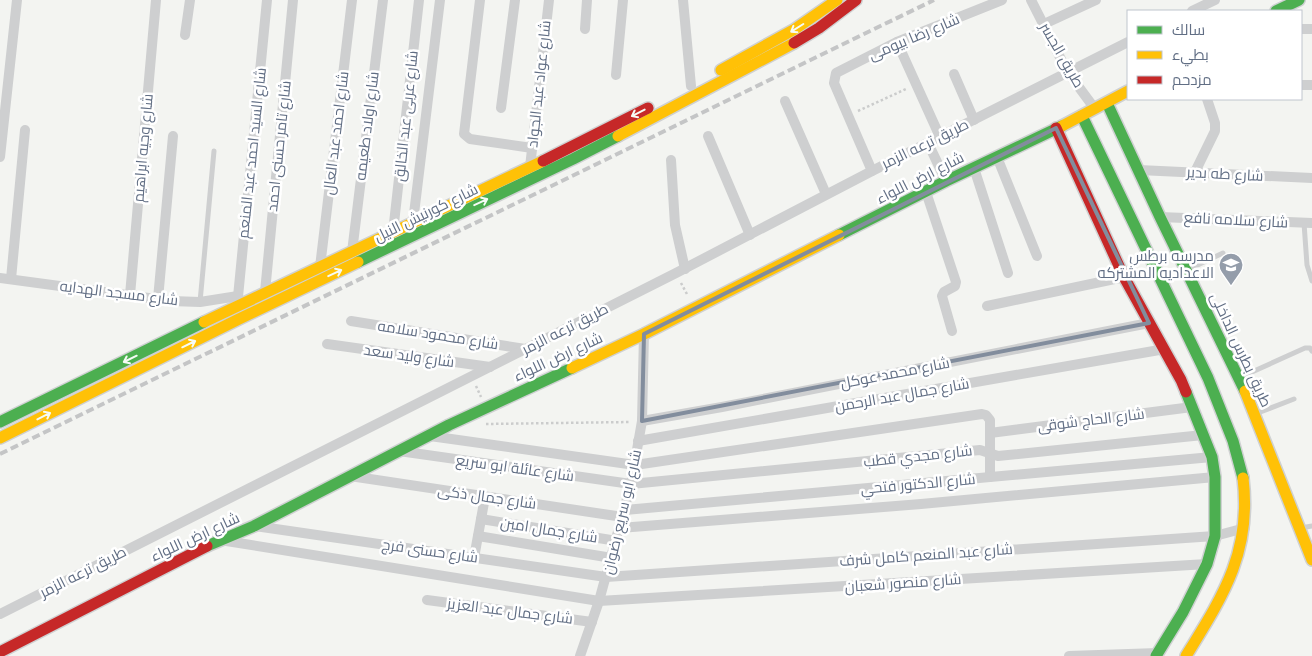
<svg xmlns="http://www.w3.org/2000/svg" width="1312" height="656" viewBox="0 0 1312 656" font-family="Raleway,Cairo,sans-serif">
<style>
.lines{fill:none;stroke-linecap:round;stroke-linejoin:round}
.fast-casing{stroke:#cfd1d2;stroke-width:14}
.slow-casing{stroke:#cfd1d2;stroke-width:14}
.jam-casing{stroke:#cfd1d2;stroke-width:14}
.path{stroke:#cbcccc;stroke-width:2.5;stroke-dasharray:2.5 2.5;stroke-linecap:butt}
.lane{stroke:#cecfd0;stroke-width:5}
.street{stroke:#cecfd0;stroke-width:10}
.fast{stroke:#4caf50;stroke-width:11}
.slow{stroke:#ffc107;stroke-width:11}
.jam{stroke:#c62828;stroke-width:11}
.rail{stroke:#c4c5c6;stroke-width:4;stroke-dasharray:8 4;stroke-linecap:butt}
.oneway{stroke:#f6fbf6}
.marked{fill:none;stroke:#828d9d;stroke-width:4;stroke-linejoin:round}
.labels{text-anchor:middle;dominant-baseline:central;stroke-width:5;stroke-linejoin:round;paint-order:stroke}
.street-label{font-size:15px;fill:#616e84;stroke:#fff}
.poi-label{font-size:15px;fill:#616e84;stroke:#fff;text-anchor:end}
</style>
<rect width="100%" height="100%" fill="#f3f4f1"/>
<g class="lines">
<defs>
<g id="fast">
<polyline points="1276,11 1299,0"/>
<polyline points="1107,103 1160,217 1245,391"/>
<polyline points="1082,116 1208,378 1233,441 1243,478"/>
<polyline points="839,235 946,181 1062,126"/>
<polyline points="358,262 573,159 618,136"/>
<polyline points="0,422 204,322"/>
<polyline points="207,546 254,526 449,425 572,368"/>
<polyline points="1156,656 1183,612 1207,564 1215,536 1215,477 1212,457 1186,392"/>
</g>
<g id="slow">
<polyline points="721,70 795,29 837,0"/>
<polyline points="1062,126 1128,91"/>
<polyline points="618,136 794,43"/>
<polyline points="204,322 543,161"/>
<polyline points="572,368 644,334 839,235"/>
<polyline points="1245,391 1312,560"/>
<polyline points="0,438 239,319 358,262"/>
<path d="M1186,656C1223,596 1252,552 1243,478"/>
</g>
<g id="jam">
<polyline points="794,43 819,28 856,0"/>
<polyline points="1056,128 1124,277 1181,380 1186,392"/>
<polyline points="543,161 648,108"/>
<polyline points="0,652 207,546"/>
</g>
</defs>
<use href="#fast" class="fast-casing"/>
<use href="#slow" class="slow-casing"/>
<use href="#jam" class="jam-casing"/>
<g class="path">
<polyline points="858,111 906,89"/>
<polyline points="681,283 688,296"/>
<polyline points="476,386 481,397"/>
<polyline points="486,424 630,422"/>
</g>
<g class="lane">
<polyline points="1304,223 1307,265 1312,281"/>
<polyline points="1187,270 1223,253"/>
<polyline points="200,302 214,151"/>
<polyline points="1243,376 1305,348 1310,348 1312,351"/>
<polyline points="1255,414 1294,399"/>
<polyline points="1301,528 1312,526"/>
</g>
<g class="street">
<polyline points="480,0 464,134 470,139 532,148"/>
<polyline points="683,0 691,86"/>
<polyline points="1031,0 1067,71 1095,109"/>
<polyline points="1192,11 1215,0"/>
<polyline points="1044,24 1096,0"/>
<polyline points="585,29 587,0"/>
<polyline points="1301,29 1312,29"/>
<polyline points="185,35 190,0"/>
<polyline points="897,42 940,137"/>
<polyline points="954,74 974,120"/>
<polyline points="616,75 623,0"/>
<polyline points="1301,85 1312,85"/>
<polyline points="785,101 826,194"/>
<polyline points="501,108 515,0"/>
<polyline points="708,136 750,235"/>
<polyline points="928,143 946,181"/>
<polyline points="0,157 17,0"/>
<polyline points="997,157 1037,256"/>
<polyline points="671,160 675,225 685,269"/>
<polyline points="530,167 549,0"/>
<polyline points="974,168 1008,273"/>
<polyline points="1139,170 1312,178"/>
<polyline points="872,171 834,83 836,73 897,42 1002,0"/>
<polyline points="1195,172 1215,131 1215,123 1207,99"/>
<polyline points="926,192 956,282 955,286 944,292 942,296 952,331"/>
<polyline points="1160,217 1312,223"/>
<polyline points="413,222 440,0"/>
<polyline points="393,232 419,0"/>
<polyline points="352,252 383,0"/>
<polyline points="320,267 352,0"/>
<polyline points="0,278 171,301 200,302 238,296"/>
<polyline points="11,279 25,130"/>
<polyline points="265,292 293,0"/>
<polyline points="130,295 156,0"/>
<polyline points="158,299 173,136"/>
<polyline points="987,306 1124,277"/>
<polyline points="237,307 267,0"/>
<polyline points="351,321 525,349"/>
<polyline points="327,344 490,367"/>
<polyline points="642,421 722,407 1149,323"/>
<polyline points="990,433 1192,407"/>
<polyline points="430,436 635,465 982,414 986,415 990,420 990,477"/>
<polyline points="638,441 1165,349"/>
<polyline points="399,451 631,484 980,450 998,456 1203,435"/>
<polyline points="350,476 623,517"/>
<polyline points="625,510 1212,457"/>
<polyline points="481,519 617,541"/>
<polyline points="255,526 606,577 1215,536 1245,528"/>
<polyline points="620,528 921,504 1215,477"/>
<polyline points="478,536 612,558"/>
<polyline points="220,540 599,601 1207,564"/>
<polyline points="474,558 485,497"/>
<polyline points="427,600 592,622"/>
<polyline points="0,614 676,273 872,171 1128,42"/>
<polyline points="580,656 599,601 631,484 642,421 644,334"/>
<polyline points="1069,656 1158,653"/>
</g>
<use href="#fast" class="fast"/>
<use href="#slow" class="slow"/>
<use href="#jam" class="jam"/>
<polyline class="rail" points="0,454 934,0"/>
</g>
<defs><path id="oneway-shaft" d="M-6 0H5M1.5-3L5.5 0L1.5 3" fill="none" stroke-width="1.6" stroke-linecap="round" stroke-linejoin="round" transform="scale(1.25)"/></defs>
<g class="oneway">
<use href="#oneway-shaft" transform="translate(797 28) rotate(148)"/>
<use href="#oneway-shaft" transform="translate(638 113) rotate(153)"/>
<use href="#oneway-shaft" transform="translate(481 202) rotate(-25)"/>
<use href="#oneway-shaft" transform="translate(335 273) rotate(-25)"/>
<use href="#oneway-shaft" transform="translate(189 344) rotate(-26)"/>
<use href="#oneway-shaft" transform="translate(130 359) rotate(154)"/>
<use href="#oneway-shaft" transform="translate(44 416) rotate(-27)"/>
</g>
<path class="marked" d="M1056,128L1149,323L642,421L644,334Z"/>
<defs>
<symbol id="school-pin" viewBox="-11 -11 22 30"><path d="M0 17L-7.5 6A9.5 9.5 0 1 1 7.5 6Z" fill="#949daa" stroke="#fff"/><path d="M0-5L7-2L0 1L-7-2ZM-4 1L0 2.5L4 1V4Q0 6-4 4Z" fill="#fff"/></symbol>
</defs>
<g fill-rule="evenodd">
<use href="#school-pin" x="1217" y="251" width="28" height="38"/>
</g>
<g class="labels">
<g class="street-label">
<text transform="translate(914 37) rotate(-23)">شارع رضا بيومى</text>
<text transform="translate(1062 55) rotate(60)">طريق الجسر</text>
<text transform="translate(539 84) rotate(-84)">شارع عواد عبد الجواد</text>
<text transform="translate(406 116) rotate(-84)">شارع عربى عبد الخالق</text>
<text transform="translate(367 126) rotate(-83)">شارع اولاد طعيمه</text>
<text transform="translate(336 133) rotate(-83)">شارع احمد عبد العال</text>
<text transform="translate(925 144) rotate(-26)">طريق ترعه الزمر</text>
<text transform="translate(279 146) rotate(-84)">شارع تامر حسنى احمد</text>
<text transform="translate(143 148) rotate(-85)">شارع وجيه ابراهيم</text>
<text transform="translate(252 153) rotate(-84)">شارع السيد احمد عبد المنعم</text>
<text transform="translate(1225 174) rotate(3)">شارع طه بدير</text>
<text transform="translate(920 178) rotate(-27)">شارع ارض اللواء</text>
<text transform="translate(426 213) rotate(-26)">شارع كورنيش النيل</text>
<text transform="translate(1236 220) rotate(3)">شارع سلامه نافع</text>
<text transform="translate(119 293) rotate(7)">شارع مسجد الهدايه</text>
<text transform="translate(565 329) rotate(-27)">طريق ترعه الزمر</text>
<text transform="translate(438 335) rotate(9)">شارع محمود سلامه</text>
<text transform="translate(1241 350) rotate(65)">طريق بطرس الداخلى</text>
<text transform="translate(409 356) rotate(8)">شارع وليد سعد</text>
<text transform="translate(558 357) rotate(-25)">شارع ارض اللواء</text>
<text transform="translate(895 373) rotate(-11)">شارع محمد عوكل</text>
<text transform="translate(902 395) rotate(-10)">شارع جمال عبد الرحمن</text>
<text transform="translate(1091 420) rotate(-7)">شارع الحاج شوقى</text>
<text transform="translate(918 456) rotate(-6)">شارع مجدي قطب</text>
<text transform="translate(515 468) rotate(8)">شارع عائلة ابو سريع</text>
<text transform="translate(918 484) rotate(-5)">شارع الدكتور فتحي</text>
<text transform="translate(487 497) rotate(8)">شارع جمال ذكى</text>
<text transform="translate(622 512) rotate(-77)">شارع ابو سريع رضوان</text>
<text transform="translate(549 530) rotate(9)">شارع جمال امين</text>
<text transform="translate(195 537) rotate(-25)">شارع ارض اللواء</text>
<text transform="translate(430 551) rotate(8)">شارع حسنى فرج</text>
<text transform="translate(926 555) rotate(-4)">شارع عبد المنعم كامل شرف</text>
<text transform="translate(83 572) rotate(-27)">طريق ترعه الزمر</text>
<text transform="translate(903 583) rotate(-4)">شارع منصور شعبان</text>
<text transform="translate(510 611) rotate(7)">شارع جمال عبد العزيز</text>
</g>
<g class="poi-label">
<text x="1214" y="256">مدرسه برطس<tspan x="1214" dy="17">الاعداديه المشتركه</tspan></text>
</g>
</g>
<rect x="1127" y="10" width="175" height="90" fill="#ffffff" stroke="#c0c5ce"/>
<rect x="1137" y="26" width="25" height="8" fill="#4caf50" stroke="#c0c5ce"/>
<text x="1172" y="35" font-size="15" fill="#616e84">سالك</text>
<rect x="1137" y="51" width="25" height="8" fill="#ffc107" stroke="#c0c5ce"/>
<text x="1172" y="60" font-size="15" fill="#616e84">بطيء</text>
<rect x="1137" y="76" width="25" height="8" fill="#c62828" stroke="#c0c5ce"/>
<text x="1172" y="85" font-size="15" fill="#616e84">مزدحم</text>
</svg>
